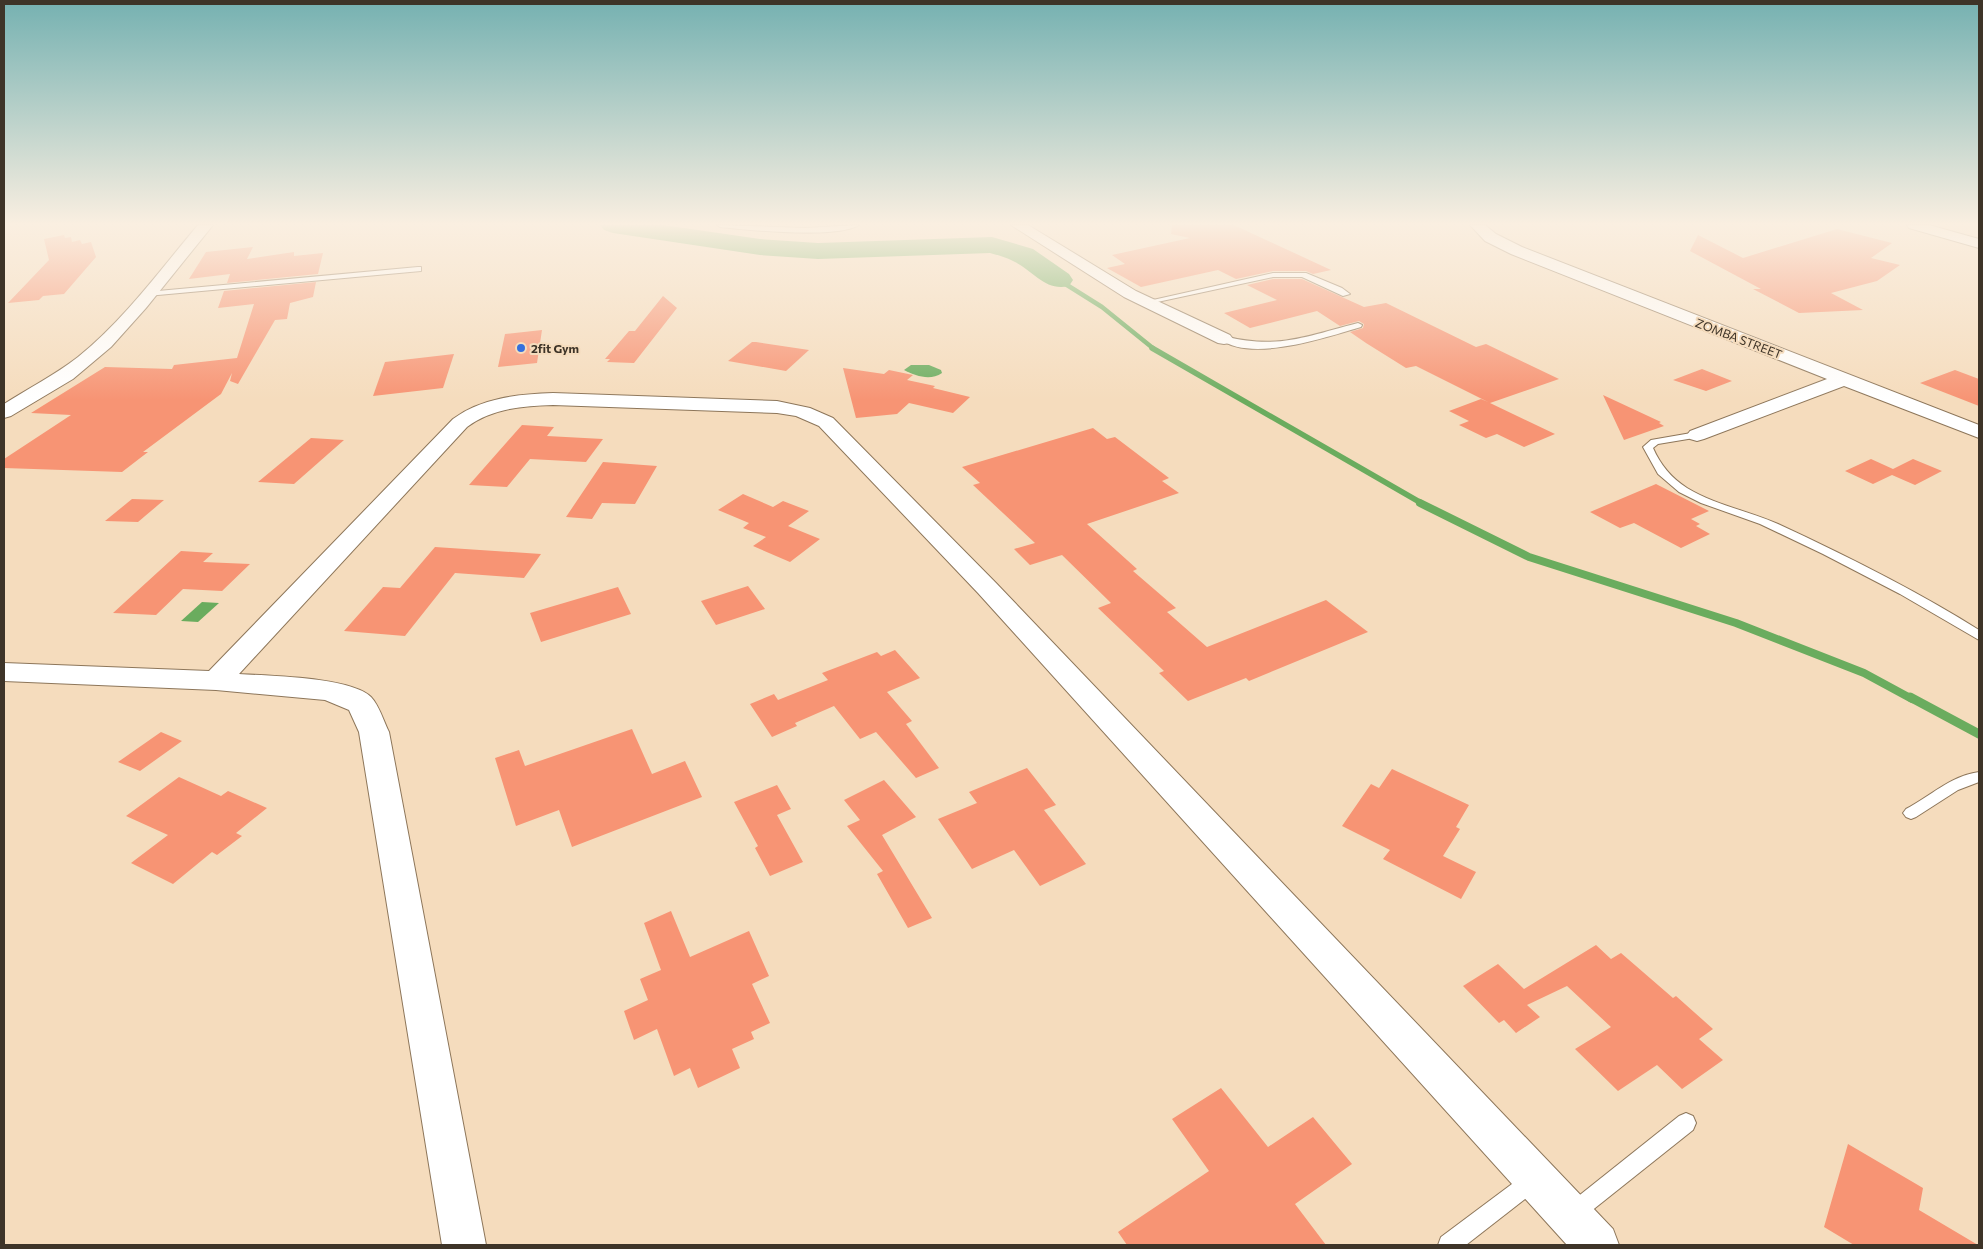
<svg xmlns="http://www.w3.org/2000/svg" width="1983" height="1249" viewBox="0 0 1983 1249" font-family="Commissioner,sans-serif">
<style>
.water{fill:#6aac5e}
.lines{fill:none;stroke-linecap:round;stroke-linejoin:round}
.stream-far3{stroke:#6aac5e;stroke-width:4.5}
.stream-far2{stroke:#6aac5e;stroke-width:5.5}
.stream-far1{stroke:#6aac5e;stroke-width:8}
.stream{stroke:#6aac5e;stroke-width:9}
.river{fill:#6aac5e;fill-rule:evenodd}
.building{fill:#f79474}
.service-casing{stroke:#8d765a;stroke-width:2}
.minor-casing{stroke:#8d765a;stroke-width:2}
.service{fill:#fff;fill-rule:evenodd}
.minor{fill:#fff;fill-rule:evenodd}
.poi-dot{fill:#356fdd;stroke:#f5dcbd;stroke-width:2}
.labels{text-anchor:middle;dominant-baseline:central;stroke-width:4;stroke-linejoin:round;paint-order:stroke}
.far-street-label{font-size:12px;fill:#3e3428;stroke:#f5dcbd}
.far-poi-label{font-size:12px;font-weight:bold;fill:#3e3428;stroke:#f5dcbd;text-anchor:start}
</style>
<rect width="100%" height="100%" fill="#f5dcbd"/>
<g class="water">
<path d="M911,365H929L941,370L942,373C930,381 916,376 904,370Z"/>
<polygon points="202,602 219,603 198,622 181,621"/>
</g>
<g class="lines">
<polyline class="stream-far3" points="1059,280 1102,307 1154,349"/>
<polyline class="stream-far2" points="1152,348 1423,504"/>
<polyline class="stream-far1" points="1420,503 1529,557 1736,623 1864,673 1912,699"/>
<polyline class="stream" points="1910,697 1979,734"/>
<path class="river" d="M600,225H663L760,239L818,243L992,237L1033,249L1069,274L1073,280L1069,286C1045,292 1033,270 1013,261C1006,257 997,255 990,253L818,259L760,255L613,233L604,230Z"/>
</g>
<g class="building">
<polygon points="1172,225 1234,225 1331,270 1313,274 1306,271 1273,271 1236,279 1218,270 1141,287 1107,268 1125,264 1112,255 1190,238 1171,234"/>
<polygon points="1837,229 1892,243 1871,258 1900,265 1877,281 1831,293 1863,310 1799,313 1753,289 1761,289 1690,251 1698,235 1743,258"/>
<polygon points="64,235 65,238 71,237 72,242 80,240 82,244 91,242 96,257 64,294 43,296 39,300 8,303 49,260 44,239"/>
<polygon points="253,247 247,259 294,252 294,256 323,253 318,274 227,283 230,274 189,279 206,252"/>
<polygon points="1273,279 1302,279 1364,307 1386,303 1476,347 1486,344 1559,379 1490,403 1555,434 1524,447 1497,434 1486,438 1459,425 1469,421 1449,411 1481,399 1488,402 1416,366 1406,368 1366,343 1350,332 1363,328 1364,324 1359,321 1340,326 1317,311 1250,328 1224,313 1277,300 1247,285"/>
<polygon points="316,282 313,297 290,303 287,319 275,320 238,384 230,381 232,373 221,394 143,452 148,452 122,472 4,468 4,459 71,415 31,413 105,367 172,369 174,365 237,358 254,304 218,308 224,291"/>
<polygon points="663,296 677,308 634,363 607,362 610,359 605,359 629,331 635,331"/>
<polygon points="542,330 537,363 498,367 505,334"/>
<polygon points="752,342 756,342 809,350 786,371 728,361"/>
<polygon points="454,354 443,388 373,396 385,362"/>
<polygon points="843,368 884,374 889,370 913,375 907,380 935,386 933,388 970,397 953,413 909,403 897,414 856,418"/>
<polygon points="1702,369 1732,381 1706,391 1673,380"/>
<polygon points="1955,370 1979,379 1979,406 1920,383"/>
<polygon points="1603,395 1661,422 1659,423 1664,426 1624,440"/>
<polygon points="522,425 554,427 547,436 603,439 586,462 530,459 507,487 469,485"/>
<polygon points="1093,428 1107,439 1115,437 1169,478 1162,481 1179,493 1087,524 1137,569 1133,571 1176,608 1167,612 1207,647 1326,600 1368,632 1249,681 1246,678 1188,701 1159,673 1164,671 1098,608 1111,603 1062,555 1030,565 1014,549 1035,543 973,485 980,483 962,467"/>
<polygon points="311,438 344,440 294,484 258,482"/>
<polygon points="1871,459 1893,469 1913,459 1942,471 1915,485 1892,475 1873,484 1845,471"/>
<polygon points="603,462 657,466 635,504 602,503 592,519 566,517"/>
<polygon points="1656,484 1709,511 1691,519 1700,524 1696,526 1710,534 1681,548 1634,523 1620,528 1590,512"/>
<polygon points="743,494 773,507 783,501 809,511 788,526 820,539 790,562 753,546 766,537 743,528 749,523 718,510"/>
<polygon points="132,499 164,500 138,522 105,521"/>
<polygon points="435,547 541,554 524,578 455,573 405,636 344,631 383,587 400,588"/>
<polygon points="181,551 213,553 203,562 250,564 222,591 183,589 156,615 113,613"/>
<polygon points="748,586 765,609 716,625 701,601"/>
<polygon points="618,587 631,614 541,642 530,613"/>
<polygon points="895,650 920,678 887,692 912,721 906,724 939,768 916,778 876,732 860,739 834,706 795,723 797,726 772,737 750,704 774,694 778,700 828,680 822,673 877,652 881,656"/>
<polygon points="632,729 652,774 685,761 702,797 572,847 559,810 516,826 495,758 519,750 525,766"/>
<polygon points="161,732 182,741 140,771 118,762"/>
<polygon points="1027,768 1056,805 1044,810 1086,864 1040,886 1014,850 972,869 938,819 977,803 969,792"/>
<polygon points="1392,769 1469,805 1456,827 1460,829 1443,856 1476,872 1461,899 1383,859 1390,850 1342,826 1371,784 1379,788"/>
<polygon points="179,777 221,796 228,791 267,808 236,833 242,836 217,855 212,852 173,884 131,863 168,835 126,816"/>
<polygon points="884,780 916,817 882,835 932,918 908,928 877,874 883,871 847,826 860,820 844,800"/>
<polygon points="777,785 791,809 777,815 803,862 770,876 755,848 758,846 734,802"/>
<polygon points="671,911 690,957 749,931 769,976 752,984 770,1023 751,1032 754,1039 732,1049 740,1068 698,1088 690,1068 674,1076 657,1029 634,1040 624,1011 648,1000 640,979 661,970 644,923"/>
<polygon points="1596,945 1611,959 1621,953 1673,998 1676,996 1713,1029 1699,1039 1723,1060 1682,1089 1657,1065 1618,1091 1575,1049 1611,1027 1567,986 1527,1005 1540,1017 1516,1033 1504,1020 1499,1023 1463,986 1498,964 1524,989"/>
<polygon points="1221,1088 1268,1147 1313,1117 1352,1164 1295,1204 1326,1245 1127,1245 1118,1232 1209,1171 1172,1119"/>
<polygon points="1848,1144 1923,1188 1919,1210 1978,1245 1854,1245 1824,1227"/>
</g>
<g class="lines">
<defs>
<g id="service">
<path d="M717,225L805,228L859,225C837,239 748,230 720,227Z"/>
<polygon points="418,267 421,267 421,271 147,296 143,294 147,292"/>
<polygon points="1273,273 1306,273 1342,288 1350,294 1343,296 1302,277 1273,277 1148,304 1144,302"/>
<path d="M1358,323L1362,325L1361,327C1327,337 1251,363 1220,339L1224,336C1278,350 1307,336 1358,323Z"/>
<path d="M1697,432L1702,435L1700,437L1658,444L1653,448C1660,464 1671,478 1687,488C1715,505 1749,511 1778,524C1847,556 1915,590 1979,630V640L1900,594L1823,554L1760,524L1701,503L1679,492L1658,474L1643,447L1651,440Z"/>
<path d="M1979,772V782L1958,790L1916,817L1911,819L1906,817L1903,813L1906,809C1931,796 1950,776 1979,772Z"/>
<polygon points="1686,1113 1693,1116 1696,1123 1693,1130 1580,1220 1573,1223 1566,1220 1563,1213 1566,1206 1679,1116"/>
<polygon points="1531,1172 1538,1175 1541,1182 1538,1189 1466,1245 1438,1245 1441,1237 1524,1175"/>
</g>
<g id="minor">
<path d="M198,225H213L146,308L111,347L73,379L11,416L4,418V404C29,388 55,375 78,357C124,320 160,270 198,225Z"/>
<polygon points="1011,225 1028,225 1136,291 1230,335 1233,339 1230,343 1224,344 1218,343 1124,297"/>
<polygon points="1470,225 1485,225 1496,234 1522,247 1979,425 1979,438 1844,386 1704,439 1697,441 1690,439 1687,435 1690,431 1827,379 1511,254 1485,241"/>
<polygon points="1907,225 1929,225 1979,239 1979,248 1909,228"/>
<path d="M553,393L777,401L810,408L833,418L996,583L1613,1229L1619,1245H1567L978,593L819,426L796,416L777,413L553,405C523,406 492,408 467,427L239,674C269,676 351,677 371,697C379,705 384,722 389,732L486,1245H442L359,732L349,710L325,700L216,690L4,681V663L209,671L453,419C481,398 519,394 553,393Z"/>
</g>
</defs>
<use href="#service" class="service-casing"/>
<use href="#minor" class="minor-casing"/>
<use href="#service" class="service"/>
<use href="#minor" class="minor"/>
</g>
<linearGradient id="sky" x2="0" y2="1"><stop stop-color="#75b1b1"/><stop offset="0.56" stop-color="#faefe1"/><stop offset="1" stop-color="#faefe1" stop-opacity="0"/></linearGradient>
<rect width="1983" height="400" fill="url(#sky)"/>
<circle class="poi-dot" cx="521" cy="348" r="5"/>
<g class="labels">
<g class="far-street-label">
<text transform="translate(1739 338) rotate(21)">ZOMBA STREET</text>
</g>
<g class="far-poi-label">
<text x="531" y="348">2fit Gym</text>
</g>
</g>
<rect width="1983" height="1249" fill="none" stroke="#3e3428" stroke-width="10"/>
</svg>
